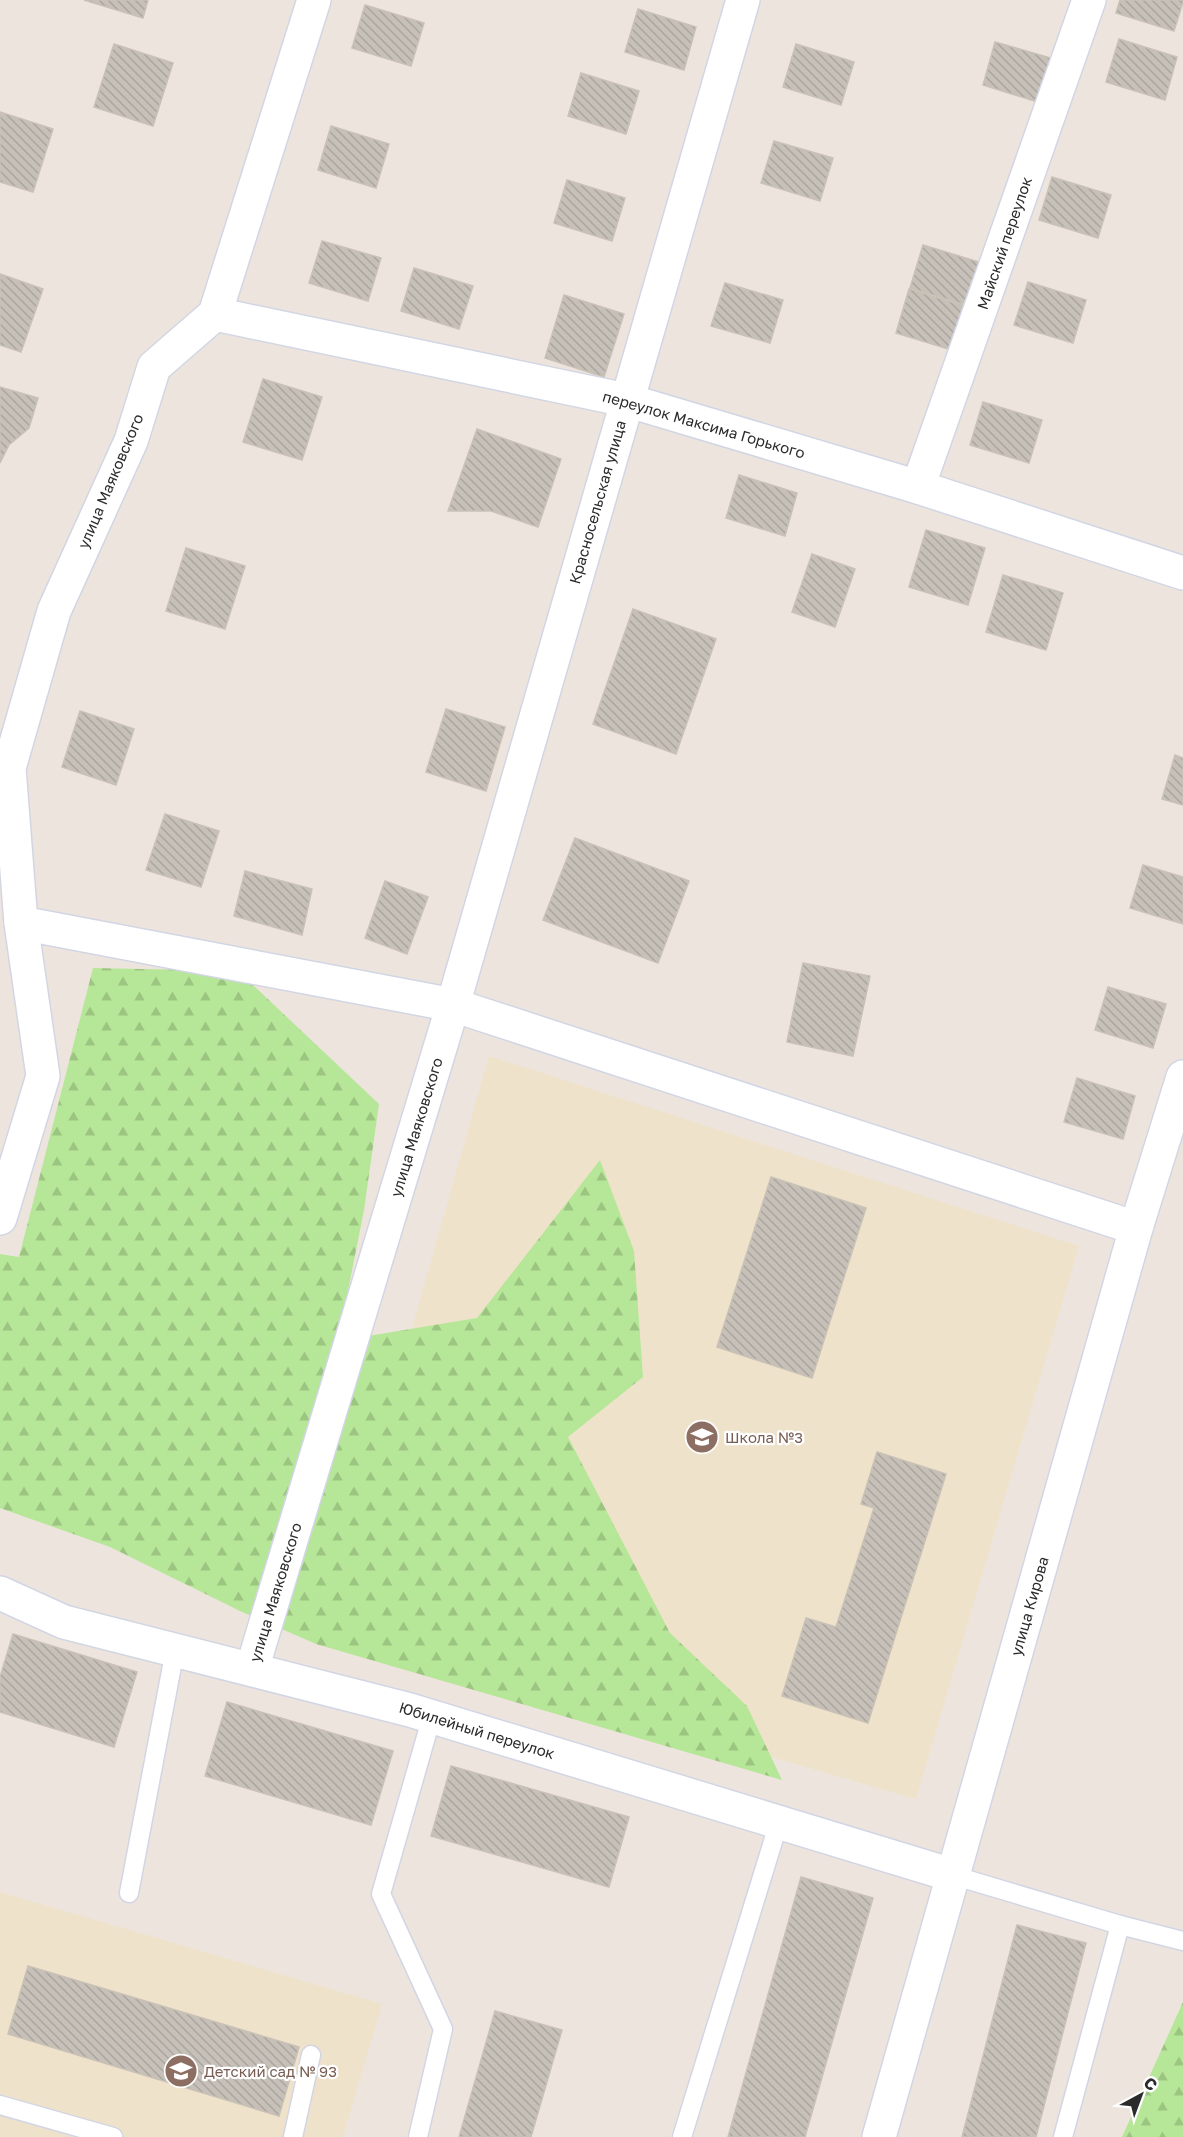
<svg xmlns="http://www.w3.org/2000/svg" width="1183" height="2137" viewBox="0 0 1183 2137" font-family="'Golos Text',sans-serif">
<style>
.education{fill:#efe2cb}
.forest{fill:url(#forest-firs)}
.building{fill:url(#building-back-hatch);stroke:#c9c1b6;stroke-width:1.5}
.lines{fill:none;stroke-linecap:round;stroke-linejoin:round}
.lane-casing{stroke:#d2d6e4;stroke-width:21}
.street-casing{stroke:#d2d6e4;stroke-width:36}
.secondary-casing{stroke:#d2d6e4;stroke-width:36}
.lane{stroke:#fff;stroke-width:18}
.street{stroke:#fff;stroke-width:33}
.secondary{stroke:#fff;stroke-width:33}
.labels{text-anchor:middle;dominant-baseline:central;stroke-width:4.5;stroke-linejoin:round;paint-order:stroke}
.street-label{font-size:15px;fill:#2b2b2b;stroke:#fff}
.education-label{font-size:15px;fill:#785e54;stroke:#fff;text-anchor:start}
</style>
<defs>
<pattern id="forest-firs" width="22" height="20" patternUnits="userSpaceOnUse" patternTransform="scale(1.5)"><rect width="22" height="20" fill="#b6e697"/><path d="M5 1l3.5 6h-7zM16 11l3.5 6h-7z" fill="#9dc582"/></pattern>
<pattern id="building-back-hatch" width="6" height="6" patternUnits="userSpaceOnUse" patternTransform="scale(1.5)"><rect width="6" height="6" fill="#c6c0b8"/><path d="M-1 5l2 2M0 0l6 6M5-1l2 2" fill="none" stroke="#aaa59e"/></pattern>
</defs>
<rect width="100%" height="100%" fill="#ede5dd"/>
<g class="education">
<polygon points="489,1056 1079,1246 916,1799 327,1628"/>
<polygon points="0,1892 382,2004 343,2137 0,2137"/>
</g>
<g class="forest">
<polygon points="93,968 238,971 379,1104 364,1210 338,1341 477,1318 600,1160 634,1251 643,1377 568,1437 670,1633 747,1706 782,1780 316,1644 240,1611 110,1547 0,1508 0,1254 19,1257"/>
<polygon points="1183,2002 1183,2137 1122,2137"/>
</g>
<g class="building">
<polygon points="84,0 148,0 143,18"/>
<polygon points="1120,0 1183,0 1183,2 1174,31 1116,13"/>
<polygon points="365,5 424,23 411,66 352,48"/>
<polygon points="638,9 696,27 684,70 625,52"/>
<polygon points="1119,39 1177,57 1165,100 1106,82"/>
<polygon points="995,42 1054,59 1041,103 983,85"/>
<polygon points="114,44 173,63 153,126 94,107"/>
<polygon points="796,44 854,62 841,105 783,87"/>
<polygon points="581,73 639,91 626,134 568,116"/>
<polygon points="0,112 53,129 33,192 0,182"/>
<polygon points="331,126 389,144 376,188 318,170"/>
<polygon points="774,141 833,158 820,201 761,183"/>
<polygon points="1052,177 1111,195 1098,238 1039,220"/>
<polygon points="567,180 625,198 612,241 554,223"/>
<polygon points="322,241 381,258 368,301 309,283"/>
<polygon points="923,245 982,263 969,306 910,288"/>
<polygon points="414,268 473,286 459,329 401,311"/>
<polygon points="0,274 43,289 21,352 0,345"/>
<polygon points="1028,282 1086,300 1073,343 1014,325"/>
<polygon points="725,283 783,300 770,343 711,326"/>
<polygon points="909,289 968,307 955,351 896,333"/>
<polygon points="564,295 624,314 604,377 545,358"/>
<polygon points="263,379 322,397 302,460 243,442"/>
<polygon points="0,387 38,398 29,428 9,445 0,463"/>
<polygon points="983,402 1042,420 1029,463 970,445"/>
<polygon points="477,429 561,459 538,527 491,511 448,511"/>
<polygon points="739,475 797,493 785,536 726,518"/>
<polygon points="926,530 985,548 968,605 909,587"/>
<polygon points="186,548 245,566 225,629 166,611"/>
<polygon points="812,554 855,569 835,627 792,612"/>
<polygon points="1003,575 1063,593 1046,650 986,632"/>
<polygon points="633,609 716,639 676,754 593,724"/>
<polygon points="446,709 505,727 486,791 426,772"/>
<polygon points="80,711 134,729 116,785 62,767"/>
<polygon points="1175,755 1183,758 1183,805 1162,799"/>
<polygon points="165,814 219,831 201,887 146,870"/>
<polygon points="575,838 689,881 658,963 543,920"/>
<polygon points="1143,865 1183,877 1183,924 1130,908"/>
<polygon points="245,871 312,889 302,935 234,916"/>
<polygon points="385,881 428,897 407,954 365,938"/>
<polygon points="803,963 870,976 853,1056 787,1042"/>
<polygon points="1108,987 1166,1004 1153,1048 1095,1030"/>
<polygon points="1077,1078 1135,1096 1123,1139 1064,1122"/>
<polygon points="771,1177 866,1208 812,1378 717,1347"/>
<polygon points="877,1452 946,1474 868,1723 782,1696 806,1618 836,1627 874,1508 861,1504"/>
<polygon points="13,1634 137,1672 114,1747 0,1712 0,1677"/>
<polygon points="227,1702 393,1751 371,1825 205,1776"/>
<polygon points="451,1766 629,1817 609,1887 431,1836"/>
<polygon points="801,1877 873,1898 805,2137 728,2137"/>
<polygon points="1017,1925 1086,1943 1036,2137 962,2137"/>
<polygon points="28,1966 299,2047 279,2116 8,2034"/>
<polygon points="495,2011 562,2030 531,2137 459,2137"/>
</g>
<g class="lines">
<defs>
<g id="lane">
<polyline points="952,1875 1120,1925 1183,1941"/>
<polyline points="129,1893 175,1650"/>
<polyline points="0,2105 113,2137"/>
<polyline points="293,2137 311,2055"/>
<polyline points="418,2137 443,2029 381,1894 432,1716"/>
<polyline points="682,2137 779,1822"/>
<polyline points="1063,2137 1120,1925"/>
</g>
<g id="street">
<polyline points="743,0 453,1005 1136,1228"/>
<polyline points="215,314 626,400 918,487 1183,573"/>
<polyline points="918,487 1089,0"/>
<polyline points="0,1218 43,1076 21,923"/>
<polyline points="0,1593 64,1622 410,1710 952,1875"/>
<polyline points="252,1669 453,1005 21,923 9,768 54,611 131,441 154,367 215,314 314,0"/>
</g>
<polyline id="secondary" points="879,2137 1136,1228 1183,1077"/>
</defs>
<use href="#lane" class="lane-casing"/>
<use href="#street" class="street-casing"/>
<use href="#secondary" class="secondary-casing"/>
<use href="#lane" class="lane"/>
<use href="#street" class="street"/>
<use href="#secondary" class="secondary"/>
</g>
<defs>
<symbol id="school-disc" viewBox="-11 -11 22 22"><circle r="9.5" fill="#8d6e63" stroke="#fff"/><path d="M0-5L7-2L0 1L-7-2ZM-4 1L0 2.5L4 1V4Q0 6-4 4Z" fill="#fff"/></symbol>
</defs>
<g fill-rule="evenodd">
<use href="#school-disc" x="683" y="1418" width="38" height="38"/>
<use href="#school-disc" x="162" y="2052" width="38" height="38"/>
</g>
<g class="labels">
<g class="street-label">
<text transform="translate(1004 243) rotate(-71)">Майский переулок</text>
<text transform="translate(704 424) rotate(16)">переулок Максима Горького</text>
<text transform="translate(110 481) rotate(-67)">улица Маяковского</text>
<text transform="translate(597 502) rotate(-74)">Красносельская улица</text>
<text transform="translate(416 1127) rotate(-73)">улица Маяковского</text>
<text transform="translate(275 1592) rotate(-73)">улица Маяковского</text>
<text transform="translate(1029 1606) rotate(-74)">улица Кирова</text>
<text transform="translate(477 1730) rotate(17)">Юбилейный переулок</text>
</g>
<g class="education-label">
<text x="725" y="1437">Школа №3</text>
<text x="204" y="2071">Детский сад № 93</text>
</g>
</g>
<g transform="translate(1141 2095) rotate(41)" stroke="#ffffff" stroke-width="4.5" paint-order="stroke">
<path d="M0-4.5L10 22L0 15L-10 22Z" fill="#2b2b2b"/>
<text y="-9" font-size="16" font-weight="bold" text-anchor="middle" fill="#2b2b2b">С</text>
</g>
</svg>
